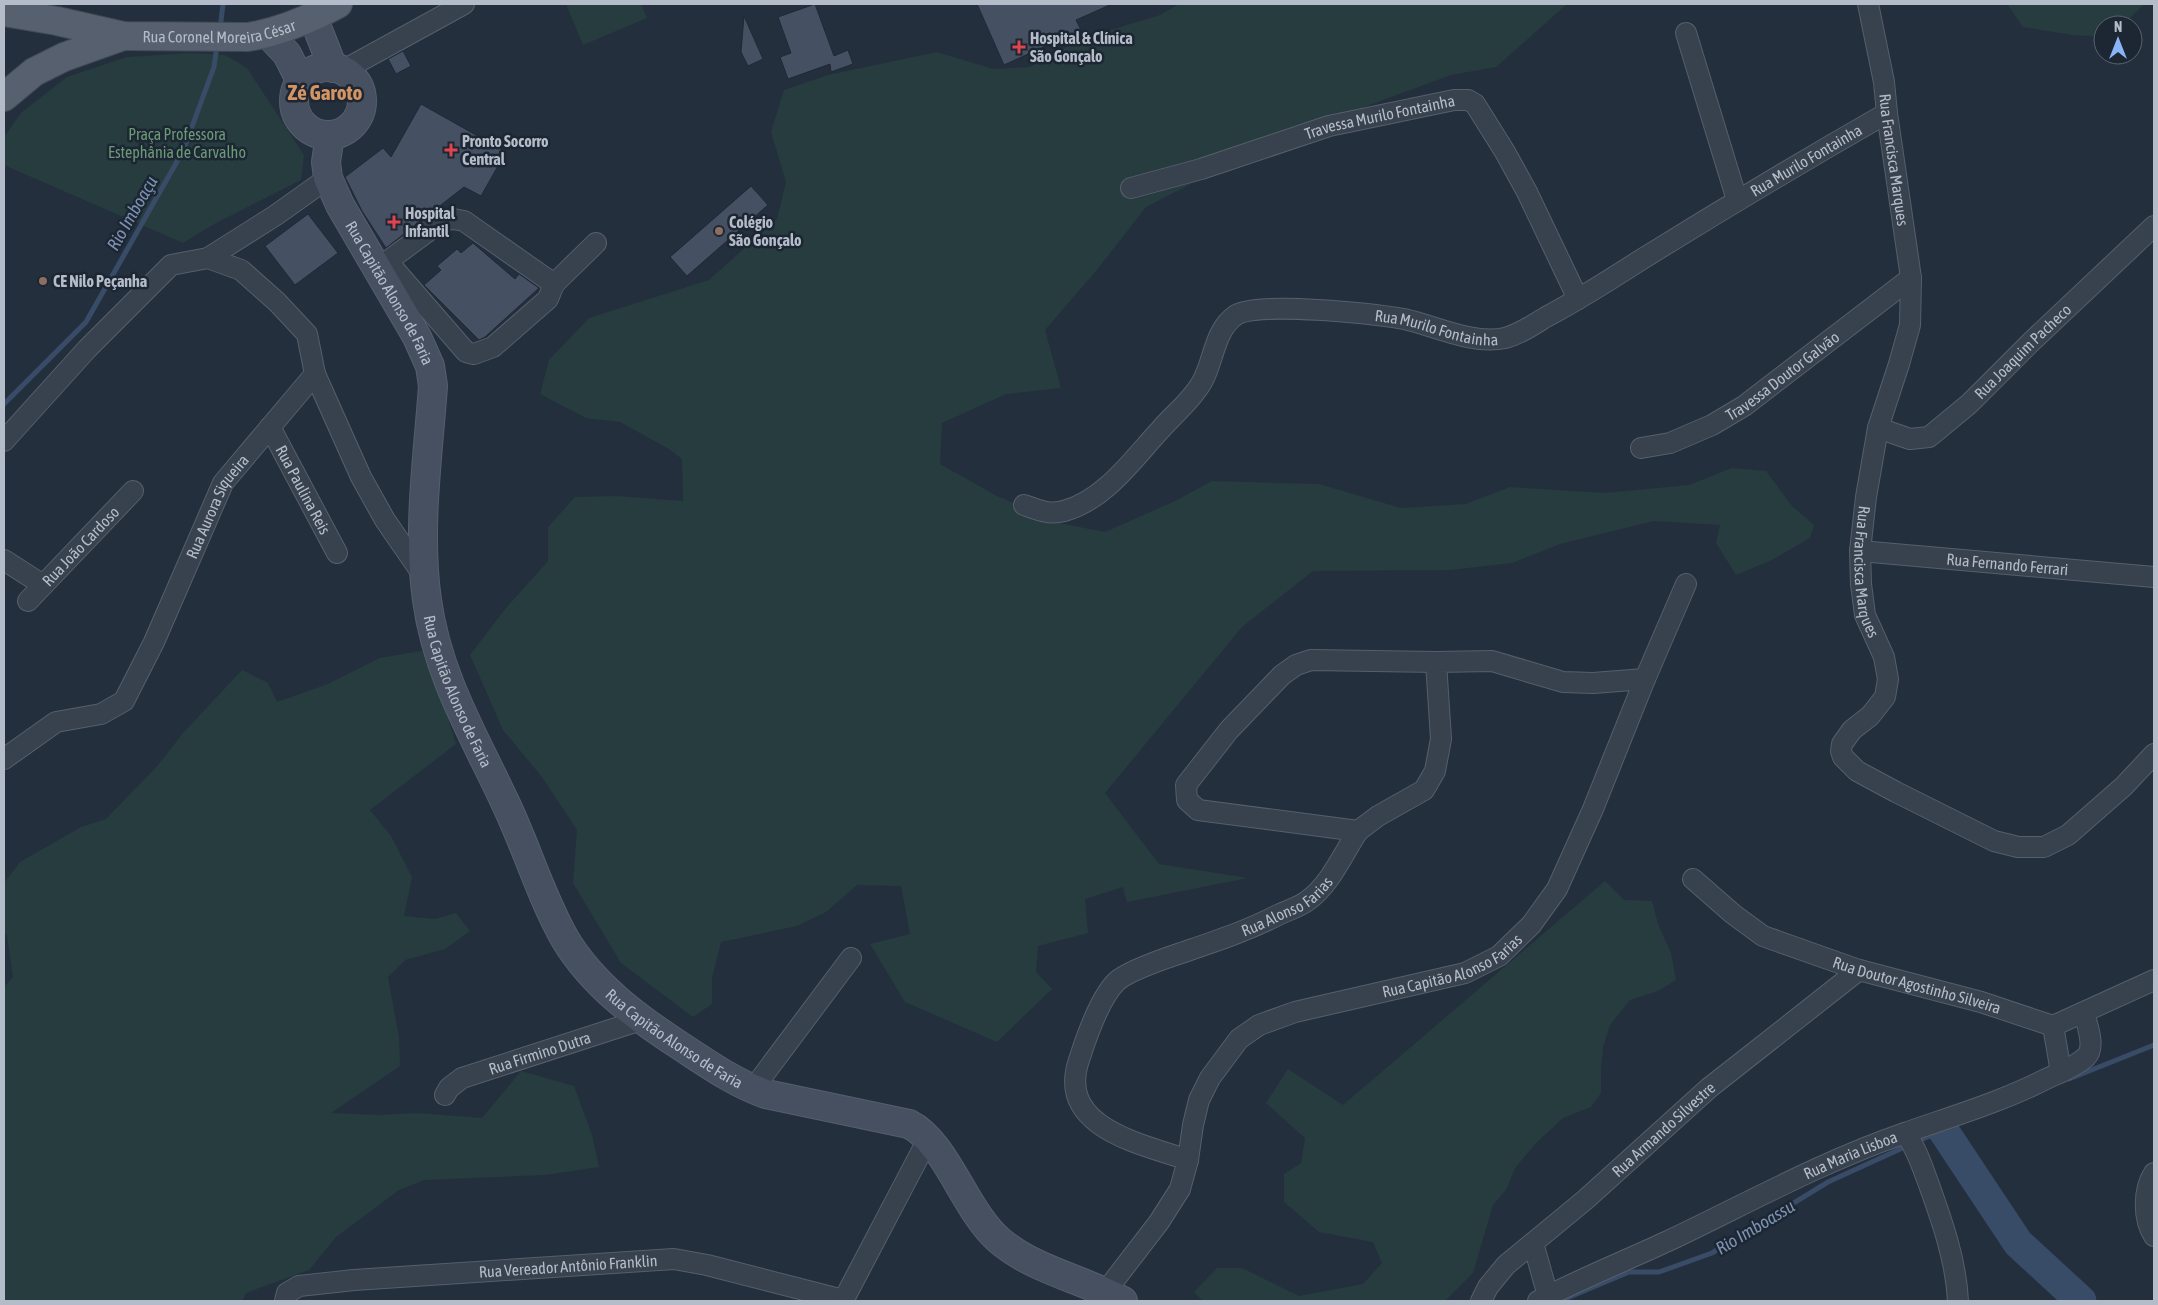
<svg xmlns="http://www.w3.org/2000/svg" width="2158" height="1305" viewBox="0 0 2158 1305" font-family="'Asap Condensed',sans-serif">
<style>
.green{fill:#263c3f}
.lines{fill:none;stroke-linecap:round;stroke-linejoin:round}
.stream{stroke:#394c67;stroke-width:5}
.river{stroke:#394c67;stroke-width:31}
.building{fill:#455162;stroke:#1f2835}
.street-casing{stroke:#565f6c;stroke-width:22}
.secondary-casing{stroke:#565f6c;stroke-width:30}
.primary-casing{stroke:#414a57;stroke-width:30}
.street{stroke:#38414e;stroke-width:20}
.secondary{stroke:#465061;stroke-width:28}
.primary{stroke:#56606e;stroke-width:28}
.health-dot{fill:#e0444e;stroke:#1d2633;stroke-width:2}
.education-dot{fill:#8d6e63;stroke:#1d2633;stroke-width:2}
.labels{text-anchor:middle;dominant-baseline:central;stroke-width:5;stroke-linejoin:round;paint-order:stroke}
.street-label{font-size:16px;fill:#b4bcc9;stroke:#1d2633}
.poi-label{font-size:16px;font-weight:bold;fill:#b4bcc9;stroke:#1d2633;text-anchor:start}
.park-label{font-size:16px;fill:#6b9a76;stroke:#1d2633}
.water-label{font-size:18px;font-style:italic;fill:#7c92b1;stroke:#1d2633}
.district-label{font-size:21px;font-weight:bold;fill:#d59563;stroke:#1d2633}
</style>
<rect width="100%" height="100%" fill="#242f3e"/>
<g class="green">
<polygon points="566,4 641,4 647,18 583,45"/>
<polygon points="1179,4 1567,4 1496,67 1451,75 1283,137 1146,207 1096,271 1045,330 1061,388 1006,394 942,423 940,464 995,495 1059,523 1105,532 1175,501 1212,481 1319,484 1401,508 1466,504 1510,487 1605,493 1689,485 1732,468 1766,471 1792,506 1814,525 1810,538 1772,560 1736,575 1716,543 1720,525 1654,521 1560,544 1512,563 1450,570 1313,571 1242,627 1105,793 1159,864 1248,878 1127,902 1123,887 1085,899 1088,933 1038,946 1036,972 1052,989 997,1042 905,1002 870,944 910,934 901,886 857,885 826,912 797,926 721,942 712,978 712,1004 693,1017 621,963 573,883 577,830 542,777 503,730 470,655 506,608 548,561 548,527 575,497 615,496 683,501 682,459 669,449 620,422 586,418 540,394 549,360 589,318 709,280 777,219 786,182 771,132 784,90 828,75 937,52 993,69 1030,67 1081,39 1160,15"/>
<polygon points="2007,4 2144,4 2123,25 2103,25 2103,37 2073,35 2023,27"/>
<polygon points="189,53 225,55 247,68 304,155 301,180 214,224 183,243 4,165 4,137 21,113 67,77 127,57"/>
<polygon points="426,650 456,744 370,810 391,836 412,877 404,916 435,919 456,913 470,931 445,949 405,960 388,977 399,1038 400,1066 331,1113 377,1115 418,1113 482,1118 521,1071 574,1086 592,1135 599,1167 545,1175 424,1180 399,1190 336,1237 309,1270 246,1293 242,1301 4,1301 4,987 13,977 7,936 4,932 4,883 20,862 81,827 106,819 159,764 183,733 242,670 268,683 277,702 328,684 380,658"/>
<polygon points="1605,881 1624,900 1652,901 1658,924 1671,953 1676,980 1658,991 1630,1000 1610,1025 1603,1047 1601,1068 1601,1093 1591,1107 1563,1118 1537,1142 1515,1168 1506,1190 1493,1205 1473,1273 1445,1301 1203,1301 1194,1292 1217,1268 1242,1268 1299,1296 1363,1284 1382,1263 1373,1242 1319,1232 1284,1202 1284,1174 1301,1163 1305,1138 1266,1103 1288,1069 1343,1105"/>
</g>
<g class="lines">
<g class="stream">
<polyline points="220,29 223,4"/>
<polyline points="4,404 86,322 183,151 214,67 217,45"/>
<polyline points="2069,1079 2154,1045"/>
<polyline points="1916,1142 1943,1130"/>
<polyline points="1560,1301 1629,1272 1659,1272 1712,1253 1828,1182 1909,1145"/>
</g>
<polyline class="river" points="1943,1130 2018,1243 2081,1301"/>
</g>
<g class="building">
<polygon points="815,4 834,56 848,50 853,64 831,72 830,64 788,79 780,57 791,53 778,17"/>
<polygon points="977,4 1112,4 1076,20 1081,30 1004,65"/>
<polygon points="744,16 763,59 748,66 741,52"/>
<polygon points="403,51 411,66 396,74 388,59"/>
<polygon points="421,104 506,152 481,196 464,187 386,248 362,211 345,177 383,148 391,157"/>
<polygon points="751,186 768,205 687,276 670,257"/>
<polygon points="308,214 338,253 295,285 265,246"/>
<polygon points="473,243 515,279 519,274 539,288 485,337 479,340 424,285 441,270 437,266 457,249 461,253"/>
</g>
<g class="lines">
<defs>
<g id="street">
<path id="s1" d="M1868,4L1884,82L1887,113L1911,278L1910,325L1899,364L1878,428L1866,497L1860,551L1861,584L1865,615L1884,657L1888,679L1885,697L1870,716L1852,730L1842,744L1841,751L1843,757L1857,771L1896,792L1994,841L2018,847H2044L2068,835L2124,786L2154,754"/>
<polyline points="1686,33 1737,200"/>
<polyline points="342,71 464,4"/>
<path id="s2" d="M1131,188L1201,169L1329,126L1454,100H1468L1475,104L1505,152L1527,192L1578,299"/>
<polyline points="388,262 466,352 474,354 493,347 548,299 554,284"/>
<polyline points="377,269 442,221 453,219 464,221 554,284 596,243"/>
<polyline points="315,374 361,477 385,520 423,575"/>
<path id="s3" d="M270,427L337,553"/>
<path id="s4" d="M1878,428L1910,439L1929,437L1969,404L2030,343L2154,226"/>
<polyline points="4,441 87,349 171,265 208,258 276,215 328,178"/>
<path id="s5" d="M1641,448L1670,443L1712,425L1744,406L1911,278"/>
<path id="s6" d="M1024,505C1038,510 1049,515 1064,511C1105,500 1133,459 1161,429C1174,414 1192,400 1202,382C1214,361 1214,330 1236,315C1258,301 1375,314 1404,319C1436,326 1472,345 1505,338C1520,334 1533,325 1546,317C1578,300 1608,281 1639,261C1721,210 1803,161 1887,113"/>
<path id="s7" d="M1860,551L2154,577"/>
<polyline points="4,560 43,585"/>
<path id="s8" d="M28,601L133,491"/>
<path id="s9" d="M4,759L56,722L101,714L124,701L154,642L223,483L315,374L307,334L277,302L241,270L208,258"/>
<polyline points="1358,831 1378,816 1424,790 1435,771 1441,739 1436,662 1492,661 1563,682 1593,683 1645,679"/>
<path id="s10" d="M1693,879L1733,914L1763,936L1859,970L1981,1002L2053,1026L2154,980"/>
<polyline points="2053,1026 2061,1072"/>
<polyline points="753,1089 851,958"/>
<path id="s11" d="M445,1095L449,1088L462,1078L641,1020"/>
<path d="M1905,1133C1916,1147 1922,1166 1928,1182C1942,1221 1956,1260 1958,1301"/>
<path id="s12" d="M1188,1160L1193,1125L1199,1100L1210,1078L1239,1039L1259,1025L1295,1012L1465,973L1499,956L1531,925L1557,889L1593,809L1645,679L1686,584"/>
<path d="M2154,1173C2143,1190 2143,1219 2154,1236"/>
<polyline points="1533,1243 1548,1296"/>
<path id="s13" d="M1106,1291L1159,1222L1180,1189L1188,1160C1142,1144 1056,1128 1079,1060C1086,1038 1100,998 1116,982C1127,971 1166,958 1181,953C1216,941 1247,931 1280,914C1289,910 1299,907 1307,901C1330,885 1343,854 1358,831L1198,810L1187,800L1186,785L1229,730L1282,675L1296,665L1311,660L1436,662"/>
<path id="s14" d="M285,1301L287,1293L299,1286L354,1280L674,1259L707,1265L843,1300"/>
<polyline points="843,1301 928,1139"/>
<path id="s15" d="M1481,1301L1488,1287L1506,1265L1585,1200L1709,1088L1859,970"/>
<path id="s16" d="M1538,1301C1580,1279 1625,1261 1668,1241C1746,1204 1823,1161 1905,1133C1953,1116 2001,1102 2046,1079C2059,1073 2075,1067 2086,1057C2096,1047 2087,1025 2084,1013"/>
</g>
<g id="secondary">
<polyline points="313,17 333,68"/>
<polyline points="268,34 287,54 300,80"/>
<circle cx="328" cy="101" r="34"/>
<path id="s17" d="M330,135L326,162L328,178L340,205L417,337L430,366L433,386C428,456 417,530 427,600C437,674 473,734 504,800C526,845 540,895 565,939C593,986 640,1020 685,1049C711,1066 737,1084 766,1094L909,1124C947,1143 965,1212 1000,1241C1036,1271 1083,1279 1123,1301"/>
</g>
<g id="primary">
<path id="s18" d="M4,12L57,21L123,36L248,37C280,32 310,19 338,4"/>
<polyline points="4,97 34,72 64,57 123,36"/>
</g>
</defs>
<use href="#street" class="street-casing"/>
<use href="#secondary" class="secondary-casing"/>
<use href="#primary" class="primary-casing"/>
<use href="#street" class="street"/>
<use href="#secondary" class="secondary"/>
<use href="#primary" class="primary"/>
</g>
<g class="health-dot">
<path d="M1016.5 39.5h5v5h5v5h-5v5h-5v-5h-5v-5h5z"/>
<path d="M448.5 142.5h5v5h5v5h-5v5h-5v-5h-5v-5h5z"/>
<path d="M391.5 214.5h5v5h5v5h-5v5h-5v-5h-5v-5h5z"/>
</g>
<g class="education-dot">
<circle cx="719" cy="231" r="5"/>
<circle cx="43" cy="281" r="5"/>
</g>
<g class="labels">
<g class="street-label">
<text stroke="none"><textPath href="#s18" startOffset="218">Rua Coronel Moreira César</textPath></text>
<text stroke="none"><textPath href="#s2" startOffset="259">Travessa Murilo Fontainha</textPath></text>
<text stroke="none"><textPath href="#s1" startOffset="158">Rua Francisca Marques</textPath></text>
<text stroke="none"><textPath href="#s6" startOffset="932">Rua Murilo Fontainha</textPath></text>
<text stroke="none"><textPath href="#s17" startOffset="174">Rua Capitão Alonso de Faria</textPath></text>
<text stroke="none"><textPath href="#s6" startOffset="512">Rua Murilo Fontainha</textPath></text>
<text stroke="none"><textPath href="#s4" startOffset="180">Rua Joaquim Pacheco</textPath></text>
<text stroke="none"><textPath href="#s5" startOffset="161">Travessa Doutor Galvão</textPath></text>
<text stroke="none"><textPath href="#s3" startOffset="71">Rua Paulina Reis</textPath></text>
<text stroke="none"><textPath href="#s9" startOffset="352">Rua Aurora Siqueira</textPath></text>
<text stroke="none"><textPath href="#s8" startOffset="76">Rua João Cardoso</textPath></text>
<text stroke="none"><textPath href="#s7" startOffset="148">Rua Fernando Ferrari</textPath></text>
<text stroke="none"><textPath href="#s1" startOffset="578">Rua Francisca Marques</textPath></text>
<text stroke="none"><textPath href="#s17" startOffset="589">Rua Capitão Alonso de Faria</textPath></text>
<text stroke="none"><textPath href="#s13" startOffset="600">Rua Alonso Farias</textPath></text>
<text stroke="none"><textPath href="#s12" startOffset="362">Rua Capitão Alonso Farias</textPath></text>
<text stroke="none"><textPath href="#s10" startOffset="252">Rua Doutor Agostinho Silveira</textPath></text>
<text stroke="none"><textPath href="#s17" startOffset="1009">Rua Capitão Alonso de Faria</textPath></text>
<text stroke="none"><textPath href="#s11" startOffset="106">Rua Firmino Dutra</textPath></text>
<text stroke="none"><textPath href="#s15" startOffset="252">Rua Armando Silvestre</textPath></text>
<text stroke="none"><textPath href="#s16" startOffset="345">Rua Maria Lisboa</textPath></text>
<text stroke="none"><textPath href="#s14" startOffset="292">Rua Vereador Antônio Franklin</textPath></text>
</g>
<g class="poi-label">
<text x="1030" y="38">Hospital &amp; Clínica<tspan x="1030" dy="18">São Gonçalo</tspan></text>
<text x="462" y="141">Pronto Socorro<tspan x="462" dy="18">Central</tspan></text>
<text x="405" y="213">Hospital<tspan x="405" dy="18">Infantil</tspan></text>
<text x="729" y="222">Colégio<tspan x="729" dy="18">São Gonçalo</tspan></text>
<text x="53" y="281">CE Nilo Peçanha</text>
</g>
<g class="park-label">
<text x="177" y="134">Praça Professora<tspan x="177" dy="18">Estephânia de Carvalho</tspan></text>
</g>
<g class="water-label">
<text transform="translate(132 213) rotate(-60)">Rio Imboaçu</text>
<text transform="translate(1755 1227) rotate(-31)">Rio Imboassu</text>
</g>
<g class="district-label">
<text x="325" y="92">Zé Garoto</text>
</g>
</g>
<rect width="2158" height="1305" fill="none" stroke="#b4bcc9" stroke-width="10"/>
<g transform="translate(2118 40)"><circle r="24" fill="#1d2633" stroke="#59626f"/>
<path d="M0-4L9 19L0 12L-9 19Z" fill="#8ab4f8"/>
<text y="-8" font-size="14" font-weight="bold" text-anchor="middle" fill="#b4bcc9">N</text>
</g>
</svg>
